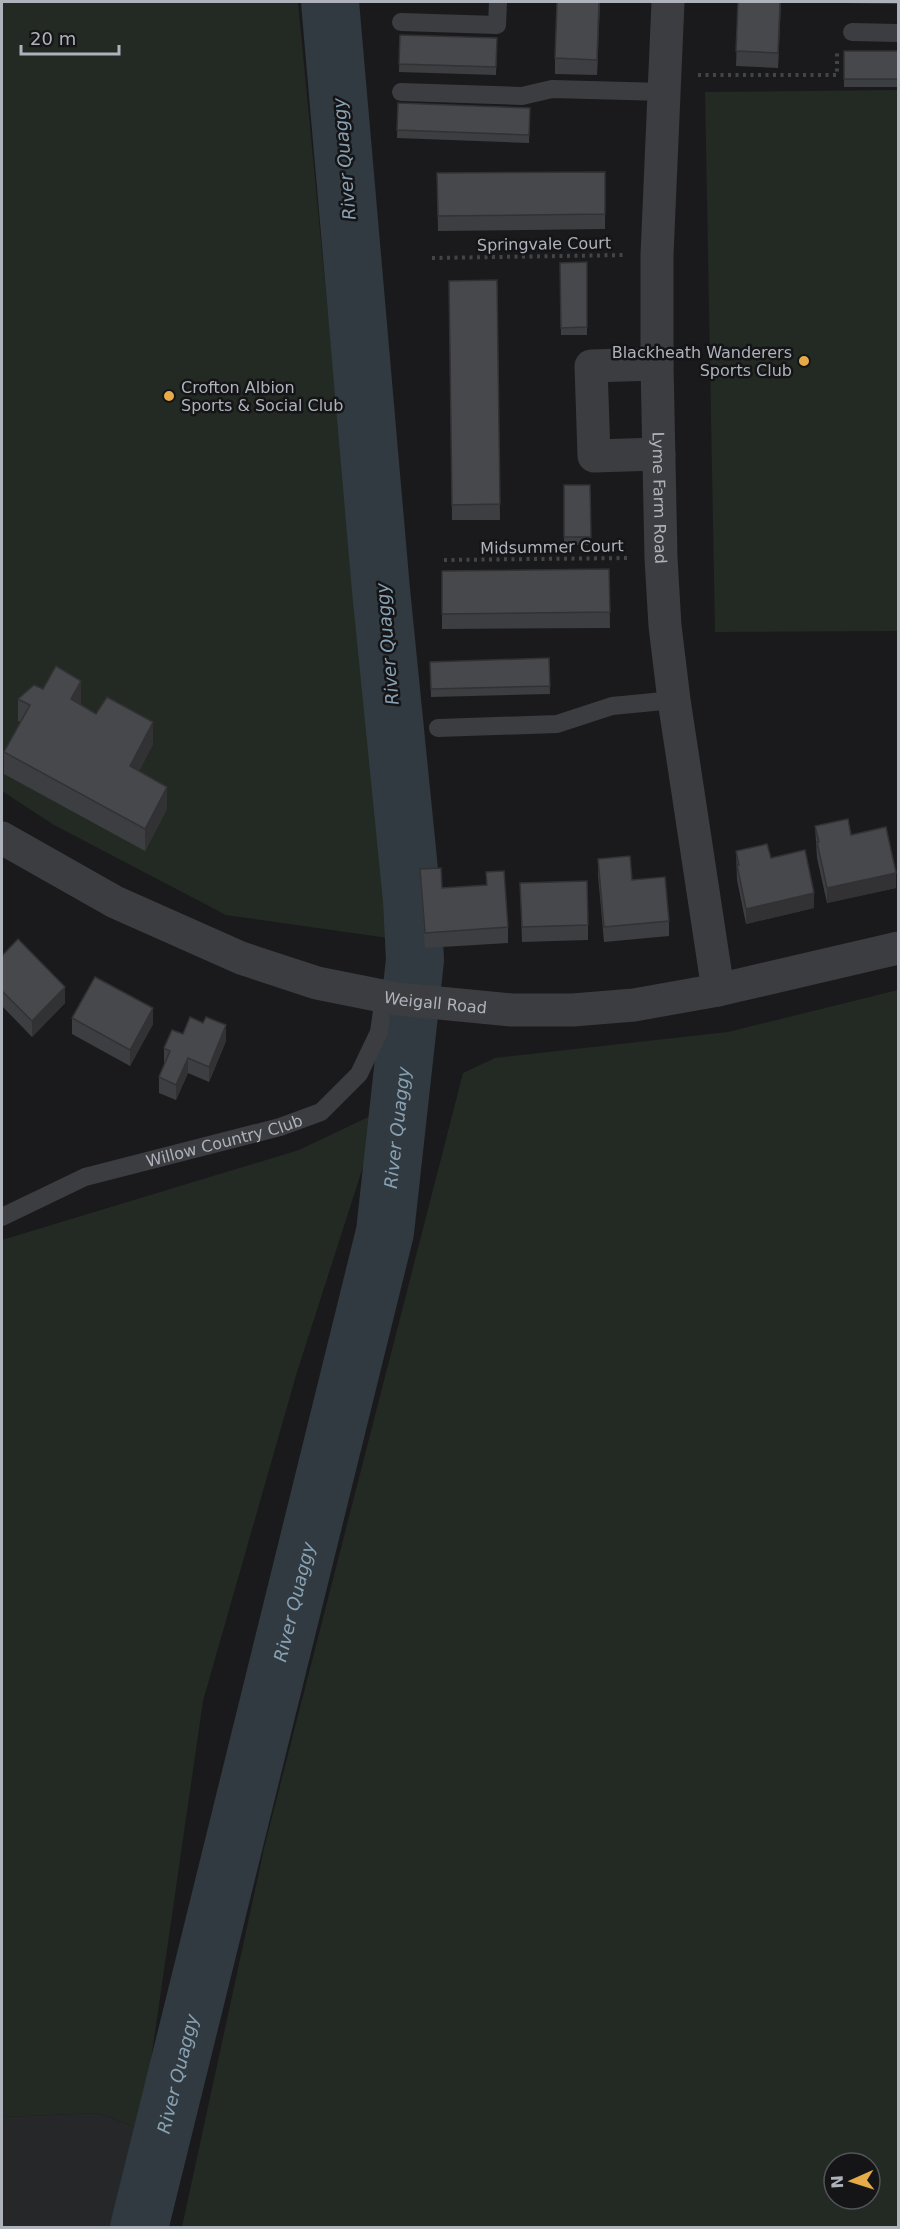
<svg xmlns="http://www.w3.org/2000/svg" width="900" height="2229" viewBox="0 0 900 2229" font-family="'DejaVu Sans',sans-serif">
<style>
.built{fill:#262729}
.green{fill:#222a23;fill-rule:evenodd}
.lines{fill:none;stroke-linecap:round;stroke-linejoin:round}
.river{stroke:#313a40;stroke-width:58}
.path{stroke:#424448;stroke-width:4;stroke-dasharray:3 4.5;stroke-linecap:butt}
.service{stroke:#3c3d41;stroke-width:18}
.minor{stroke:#3c3d41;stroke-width:33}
.tertiary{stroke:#3c3d41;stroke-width:33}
.wall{fill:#3d3e41}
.shaded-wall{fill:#323235}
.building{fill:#47484c;stroke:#323235;stroke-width:1.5}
.poi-dot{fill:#e6aa49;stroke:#151517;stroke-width:2}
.labels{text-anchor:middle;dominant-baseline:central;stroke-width:5;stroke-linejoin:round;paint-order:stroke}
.street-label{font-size:16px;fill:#aeb2bb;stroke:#151517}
.poi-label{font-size:16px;fill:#aeb2bb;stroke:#151517;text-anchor:end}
.water-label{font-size:18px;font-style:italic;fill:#88a1b3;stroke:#151517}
</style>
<rect width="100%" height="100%" fill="#1a1a1c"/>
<polygon class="built" points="98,2113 141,2129 121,2227 2,2227 2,2117"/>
<g class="green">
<polygon points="2,2 298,2 388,938 226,915 54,825 2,791"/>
<polygon points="898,90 898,631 715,632 705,92"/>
<path d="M898,990V2227H182L265,1844L463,1073L495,1058L728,1032ZM834,2163H870V2199H834Z"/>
<polygon points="381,1111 297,1372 203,1701 141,2129 98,2113 2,2117 2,1240 299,1150"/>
</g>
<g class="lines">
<path class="river" id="s1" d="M139,2228L385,1232L415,960L412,900L381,590L330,2"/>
<g class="path">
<polyline points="698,75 837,75 837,53"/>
<polyline points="432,258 626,255"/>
<polyline points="444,560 630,558"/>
</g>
<g class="service">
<polyline points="401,22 497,25 498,2"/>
<polyline points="852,32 898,33"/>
<polyline points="401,92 522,96 552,89 664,92"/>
<polyline points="438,728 557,724 612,706 674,700"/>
<path id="s2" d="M2,1217L85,1177L280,1127L321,1112L359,1074L379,1032L384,997"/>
</g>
<g class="minor">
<path id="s3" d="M668,2L657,255V364L661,558L665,626L674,700L718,990"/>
<polyline points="657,364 591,366 594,456 659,454"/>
</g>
<path class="tertiary" id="s4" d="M2,838L115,902L241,958L317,983L397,999L512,1010H573L634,1005L718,990L898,948"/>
</g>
<g class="wall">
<polygon points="600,2 597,75 555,74 555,58"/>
<polygon points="738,2 781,2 778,68 736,66"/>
<polygon points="843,2 898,2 898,4 843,3"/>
<polygon points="400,35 497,38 496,75 399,72"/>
<rect x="844" y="51" width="54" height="36"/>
<polygon points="398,103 530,108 529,143 397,138"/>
<polygon points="605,172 605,229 438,231 437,173"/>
<polygon points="587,262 587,335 561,335 560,263"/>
<polygon points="497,280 500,520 452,520 449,281"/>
<polygon points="564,485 590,485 591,545 564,545"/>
<polygon points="609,569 610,628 442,629 442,571"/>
<polygon points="549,658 550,694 431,697 430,662"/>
<polygon points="43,689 81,702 80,704 96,714 153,744 139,771 167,809 145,851 4,774 4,752 21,722 18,721 18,699"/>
<polygon points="815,826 851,835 896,888 827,903 817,858"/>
<polygon points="736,851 771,858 814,908 746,924 737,880"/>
<polygon points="598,859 632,880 669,921 669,936 604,942 598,875"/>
<polygon points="420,869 442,888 486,885 486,872 508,927 508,943 425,948 420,884"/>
<polygon points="520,883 588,925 588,940 522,942"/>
<polygon points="2,956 65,1003 32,1037 2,1006"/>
<polygon points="72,1018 153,1024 130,1066 72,1034"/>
<polygon points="183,1034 226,1041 209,1082 188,1073 176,1100 159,1093 159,1077 164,1064 164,1048"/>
</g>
<g class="shaded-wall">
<polygon points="599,2 600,2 597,75 597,60"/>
<polygon points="780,2 781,2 778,68 778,53"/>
<polygon points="81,681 81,702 71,721 71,699"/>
<polygon points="153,722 153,744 130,788 130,766"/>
<polygon points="167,787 167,809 145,851 145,829"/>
<polygon points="896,873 896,888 827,903 827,888"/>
<polygon points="814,893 814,908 746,924 746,909"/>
<polygon points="65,987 65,1003 32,1037 32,1021"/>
<polygon points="153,1008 153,1024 130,1066 130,1050"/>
<polygon points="226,1025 226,1041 209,1082 209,1067"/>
<polygon points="188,1058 188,1073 176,1100 176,1085"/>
</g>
<g class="building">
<polygon points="557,2 599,2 597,60 555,58"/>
<polygon points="738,2 780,2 778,53 736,51"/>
<polygon points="400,35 497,38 496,67 399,64"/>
<rect x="844" y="51" width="54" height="28"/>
<polygon points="398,103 530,108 529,135 397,130"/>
<polygon points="605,172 605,214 438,216 437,173"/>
<polygon points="587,262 587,327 561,328 560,263"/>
<polygon points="497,280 500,504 452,505 449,281"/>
<polygon points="564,485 590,485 591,537 564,537"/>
<polygon points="609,569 610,612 442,614 442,571"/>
<polygon points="549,658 550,686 431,689 430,662"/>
<polygon points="56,666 81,681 71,699 96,714 107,697 153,722 130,766 167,787 145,829 4,752 30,705 18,699 34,685 43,689"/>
<polygon points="848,819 851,835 886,827 896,873 827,888 817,842 819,842 815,826"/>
<polygon points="767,844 771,858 805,850 814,893 746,909 737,865 739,865 736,851"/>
<polygon points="630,856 632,880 665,877 669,921 604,927 598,859"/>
<polygon points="441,868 442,888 487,885 486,872 504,871 508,927 425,933 420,869"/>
<polygon points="587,881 588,925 522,927 520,883"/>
<polygon points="18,939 65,987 32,1021 2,991 2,956"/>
<polygon points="95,977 153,1008 130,1050 72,1018"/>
<polygon points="190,1017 203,1023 206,1017 226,1025 209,1067 188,1058 176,1085 159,1077 170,1051 164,1048 172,1030 183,1034"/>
</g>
<g class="poi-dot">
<circle cx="804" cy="361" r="6"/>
<circle cx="169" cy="396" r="6"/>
</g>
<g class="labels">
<g class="street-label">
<text transform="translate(544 244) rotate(-1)">Springvale Court</text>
<text stroke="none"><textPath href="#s3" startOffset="496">Lyme Farm Road</textPath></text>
<text transform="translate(552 547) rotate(-1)">Midsummer Court</text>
<text stroke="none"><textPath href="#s4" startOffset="468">Weigall Road</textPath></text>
<text stroke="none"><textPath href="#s2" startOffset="236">Willow Country Club</textPath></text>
</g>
<g class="poi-label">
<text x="792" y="352">Blackheath Wanderers<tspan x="792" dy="18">Sports Club</tspan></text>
<text x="181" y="387" text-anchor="start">Crofton Albion<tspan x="181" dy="18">Sports &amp; Social Club</tspan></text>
</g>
<g class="water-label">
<text transform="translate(344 159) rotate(-95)">River Quaggy</text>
<text transform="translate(387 644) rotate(-95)">River Quaggy</text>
<text stroke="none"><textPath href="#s1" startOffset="1131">River Quaggy</textPath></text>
<text stroke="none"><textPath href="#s1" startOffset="645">River Quaggy</textPath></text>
<text stroke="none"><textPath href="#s1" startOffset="159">River Quaggy</textPath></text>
</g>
</g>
<rect width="900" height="2229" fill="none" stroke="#aeb2bb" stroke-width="6"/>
<g transform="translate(852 2181) rotate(267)"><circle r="28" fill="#151517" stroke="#525459" stroke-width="1.5"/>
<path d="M0-4.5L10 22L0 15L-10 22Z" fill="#e6aa49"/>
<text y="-9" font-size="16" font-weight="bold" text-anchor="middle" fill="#aeb2bb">N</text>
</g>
<path d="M21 45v9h98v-9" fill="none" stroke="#aeb2bb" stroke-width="3"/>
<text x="30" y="45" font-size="18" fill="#aeb2bb" stroke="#151517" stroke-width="4.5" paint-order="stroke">20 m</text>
</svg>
